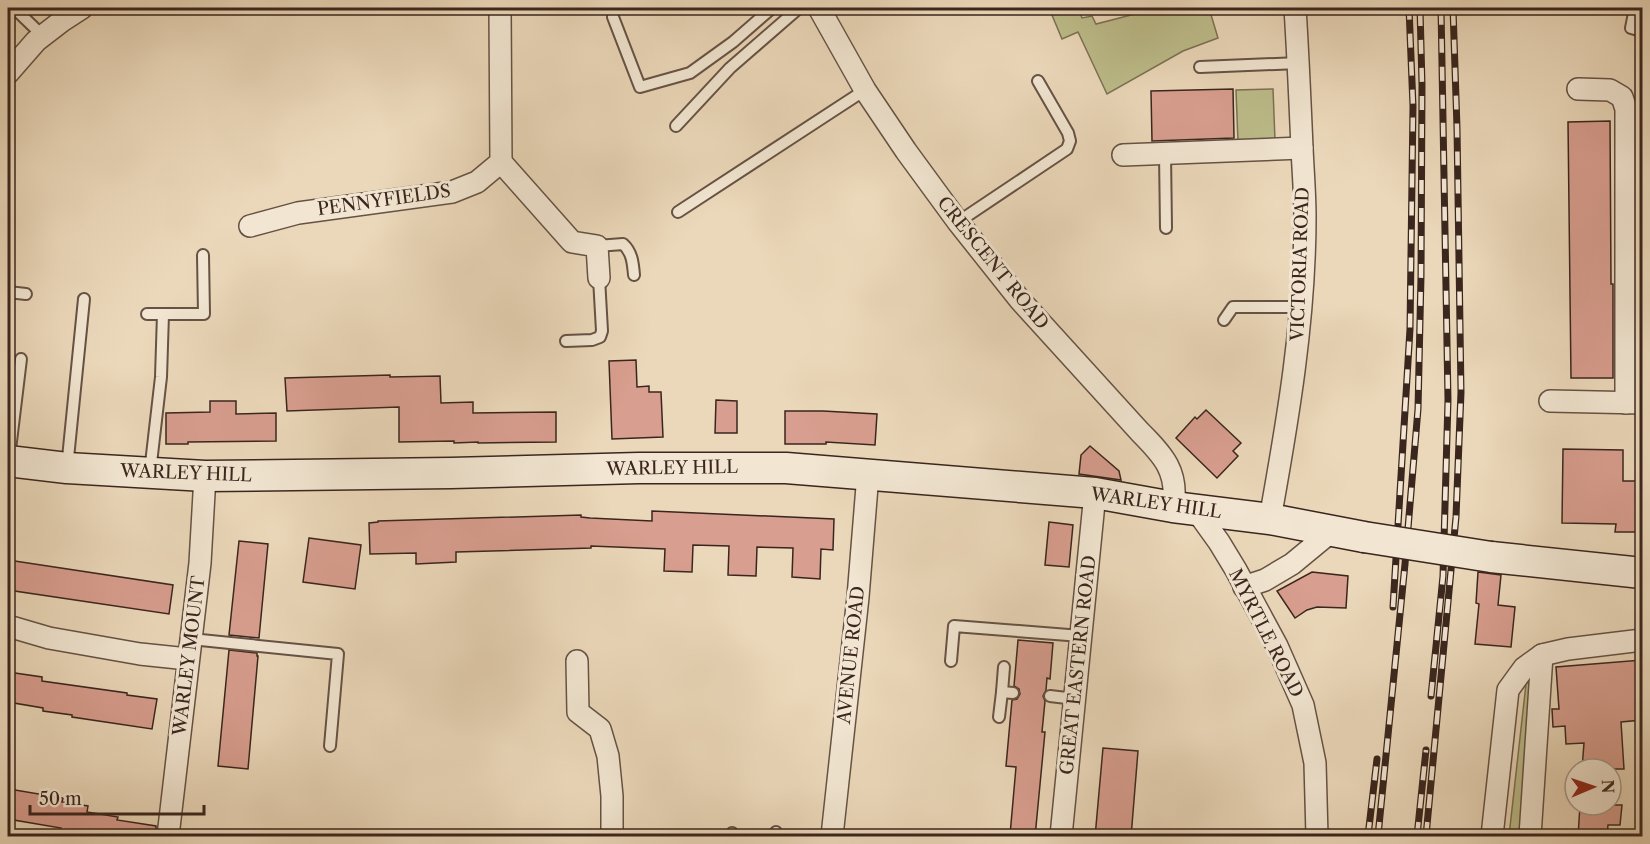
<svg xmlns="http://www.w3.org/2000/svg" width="1650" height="844" viewBox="0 0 1650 844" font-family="'Libre Caslon Text',serif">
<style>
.green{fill:#bdbd8b;stroke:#7c7254;stroke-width:1.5}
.building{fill:#d89e8f;stroke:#3a261e;stroke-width:1.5}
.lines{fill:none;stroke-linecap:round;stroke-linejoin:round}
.lane-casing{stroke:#665245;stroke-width:14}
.street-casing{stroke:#665245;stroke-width:24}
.secondary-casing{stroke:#3a261e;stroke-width:33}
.lane{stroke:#f2e6d2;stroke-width:10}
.street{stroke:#f2e6d2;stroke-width:21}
.secondary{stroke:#f2e6d2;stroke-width:30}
.rail-casing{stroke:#3a261e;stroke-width:7}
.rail{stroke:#f2e6d2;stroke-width:4.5;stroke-dasharray:14;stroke-linecap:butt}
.secondary-bridge-casing{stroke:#3a261e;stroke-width:33;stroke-linecap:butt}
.secondary-bridge{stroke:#f2e6d2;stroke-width:30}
.labels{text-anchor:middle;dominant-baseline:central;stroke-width:6;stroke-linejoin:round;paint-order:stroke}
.street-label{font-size:18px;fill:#3a261e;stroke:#f2e6d2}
</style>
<rect width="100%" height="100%" fill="#ebd8ba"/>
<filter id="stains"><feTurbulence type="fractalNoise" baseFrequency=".00333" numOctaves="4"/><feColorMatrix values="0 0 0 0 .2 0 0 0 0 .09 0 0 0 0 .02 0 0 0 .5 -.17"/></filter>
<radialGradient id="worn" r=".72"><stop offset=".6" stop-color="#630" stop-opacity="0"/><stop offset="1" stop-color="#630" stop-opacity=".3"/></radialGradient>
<g class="green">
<polygon points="1049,8 1078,8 1082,18 1092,16 1096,24 1158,8 1209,8 1218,38 1183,51 1107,94 1078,32 1062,39"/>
<polygon points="1273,89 1275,140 1238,142 1236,90"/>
<polygon points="1531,680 1520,836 1509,836 1526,684"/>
</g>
<g class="building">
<polygon points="1233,89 1234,138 1152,141 1151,91"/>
<polygon points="1610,121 1611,284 1613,284 1613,378 1571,378 1568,122"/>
<polygon points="1639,284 1642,284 1642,377 1639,378"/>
<polygon points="636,360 637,387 649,386 649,392 661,392 663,437 612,439 609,361"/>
<polygon points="390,375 390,377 440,376 441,403 473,402 473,413 556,412 556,442 478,443 478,442 454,443 454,441 399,442 399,407 287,411 285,378"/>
<polygon points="716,400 737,401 737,433 715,433"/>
<polygon points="210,401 236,401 236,414 276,413 276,441 188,442 188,444 166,444 166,413 210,412"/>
<polygon points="1206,410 1241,443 1233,451 1238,456 1217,478 1176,438 1195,417 1197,419"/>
<polygon points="785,411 823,411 877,414 875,445 826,442 826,444 785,444"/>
<polygon points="1090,446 1119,471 1121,480 1079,474 1081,455"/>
<polygon points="1563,449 1623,450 1623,481 1642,481 1642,532 1615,532 1616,524 1562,523"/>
<polygon points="652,511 834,519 833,550 821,549 820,579 792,577 793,548 757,547 756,576 728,575 729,546 693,545 692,572 664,571 665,549 591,546 591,548 456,552 456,562 416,564 416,553 370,554 369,523 378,522 378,521 581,515 581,517 590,518 652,521"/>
<polygon points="1049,522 1073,525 1069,567 1045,565"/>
<polygon points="309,538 361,545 355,589 303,582"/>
<polygon points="239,541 268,544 259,638 229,635"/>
<polygon points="8,560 173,585 169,614 8,590"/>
<polygon points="1312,572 1348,576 1346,608 1317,607 1307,610 1295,618 1277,591"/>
<polygon points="1478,572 1501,575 1498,605 1515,607 1511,647 1475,644 1479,604 1476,603"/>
<polygon points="1018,640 1053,643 1050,679 1047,678 1046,690 1043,696 1045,701 1042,732 1045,732 1035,837 1010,835 1016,767 1006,766 1012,700 1017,699 1020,694 1019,689 1014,686"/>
<polygon points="229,650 257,653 257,656 258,656 248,769 218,766"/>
<polygon points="1642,660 1642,720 1621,722 1624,769 1582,769 1584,743 1566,744 1565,726 1553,727 1552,709 1559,709 1556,667"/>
<polygon points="8,672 42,677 42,681 127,693 127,695 157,699 152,729 72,717 72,715 43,711 43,708 8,702"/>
<polygon points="1103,748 1138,751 1131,837 1095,837"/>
<polygon points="9,789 63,798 62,802 88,806 87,812 118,817 117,820 156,826 156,837 94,837 60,831 61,828 8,819"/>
<polygon points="1580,805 1622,805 1620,825 1608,825 1607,837 1578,837"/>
</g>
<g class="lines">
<defs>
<g id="lane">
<polyline points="14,8 43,36"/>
<polyline points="1635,8 1631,28 1642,31"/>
<polyline points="613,17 640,87 690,73 733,42 772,8"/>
<polyline points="1200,67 1299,63"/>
<polyline points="676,126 730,68 799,8"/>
<polyline points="1165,154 1166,228"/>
<polyline points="678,212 865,90"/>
<polyline points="958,222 1067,149 1070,141 1068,133 1038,81"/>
<path d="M597,246L623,244C632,252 633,263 634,275"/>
<polyline points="8,292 26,294"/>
<polyline points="147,314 163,314 161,377 150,472"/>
<polyline points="163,314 204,314 203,255"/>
<polyline points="1224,320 1233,307 1300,307"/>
<polyline points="566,341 592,340 600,337 602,331 599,278"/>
<polyline points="9,458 21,359"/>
<polyline points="67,468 84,299"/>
<polyline points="191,639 338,654 330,746"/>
<polyline points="951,661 954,626 1081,636"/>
<polyline points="1002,692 1004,667"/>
<polyline points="1050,696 1075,699"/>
<polyline points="999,717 1002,692 1013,693"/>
<polyline points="731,836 732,833"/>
<polyline points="776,836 776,832"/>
</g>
<g id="street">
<path d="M819,8L865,90L906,151L958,222L1020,300L1140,432C1163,455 1179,472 1173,507"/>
<polyline points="8,73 36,41 62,21 82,8"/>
<polyline points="1578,89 1610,90 1622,97 1626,109 1626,403"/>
<polyline points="1123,155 1302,148"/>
<polyline points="501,162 572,242 597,246 599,278"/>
<polyline points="250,226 298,213 452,192 477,182 501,162 500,8"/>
<polyline points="1550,401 1642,403"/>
<polyline points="1196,510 1219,542 1236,570 1277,646 1303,705 1315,763 1317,836"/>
<path d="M1270,519C1288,419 1305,319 1305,217C1305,194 1303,171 1302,148C1300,101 1298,54 1295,8"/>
<polyline points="1244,587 1265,580 1292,564 1332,531"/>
<polyline points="8,626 49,638 140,654 188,659"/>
<polyline points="577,661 578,712 600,729 608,756 612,796 612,836"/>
<polyline points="168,836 200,563 205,476"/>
<polyline points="832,836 858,597 868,474"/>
<polyline points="1061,836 1095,493"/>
<polyline points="1492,836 1508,690 1524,668 1542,655 1568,649 1642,640"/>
<polyline points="1530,836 1542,655"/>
</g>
<g id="secondary">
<polyline points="8,461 67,468 205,476 451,473 639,468 786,468 1095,493 1173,507 1270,519 1364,537"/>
<polyline points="1491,557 1642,573"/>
</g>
</defs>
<use href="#lane" class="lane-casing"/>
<use href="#street" class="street-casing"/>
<use href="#secondary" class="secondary-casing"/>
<use href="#lane" class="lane"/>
<use href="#street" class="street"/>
<use href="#secondary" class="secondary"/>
<defs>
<g id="rail">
<polyline points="1393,607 1410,329 1413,106 1409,8"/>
<polyline points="1431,696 1443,576 1448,400 1441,8"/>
<polyline points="1368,836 1377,759"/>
<polyline points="1378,836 1405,564 1418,409 1421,276 1422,85 1420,8"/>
<polyline points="1417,836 1426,750"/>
<polyline points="1426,836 1456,517 1461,392 1457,128 1453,8"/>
</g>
</defs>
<use href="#rail" class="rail-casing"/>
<use href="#rail" class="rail"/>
<defs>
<polyline id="secondary-bridge" points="1364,537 1491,557"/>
</defs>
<use href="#secondary-bridge" class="secondary-bridge-casing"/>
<use href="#secondary-bridge" class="secondary-bridge"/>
</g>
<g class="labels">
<g class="street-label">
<text transform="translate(384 200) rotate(-8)">PENNYFIELDS</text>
<text transform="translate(993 263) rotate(51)">CRESCENT ROAD</text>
<text transform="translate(1300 264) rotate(-88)">VICTORIA ROAD</text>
<text transform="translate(672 468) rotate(-1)">WARLEY HILL</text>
<text transform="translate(186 473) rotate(2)">WARLEY HILL</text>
<text transform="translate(1156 503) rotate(8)">WARLEY HILL</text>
<text transform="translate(1266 633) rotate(63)">MYRTLE ROAD</text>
<text transform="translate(851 655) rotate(-84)">AVENUE ROAD</text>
<text transform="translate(189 656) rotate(-83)">WARLEY MOUNT</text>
<text transform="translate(1078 665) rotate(-84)">GREAT EASTERN ROAD</text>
</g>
</g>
<rect width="1650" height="844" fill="none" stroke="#ebd8ba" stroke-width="30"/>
<rect x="9" y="9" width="1632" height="826" fill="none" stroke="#3a261e" stroke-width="3"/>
<rect x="15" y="15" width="1620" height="814" fill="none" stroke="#3a261e" stroke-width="1.5"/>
<g transform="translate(1593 787) rotate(88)"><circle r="28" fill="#f2e6d2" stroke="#a8998a" stroke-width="1.5"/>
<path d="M0-4.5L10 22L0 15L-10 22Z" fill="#8f2418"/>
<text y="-9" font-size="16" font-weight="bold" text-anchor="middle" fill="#3a261e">N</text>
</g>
<path d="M30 805v9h174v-9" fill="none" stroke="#3a261e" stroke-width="3"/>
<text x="39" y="805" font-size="18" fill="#3a261e" stroke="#f2e6d2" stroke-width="4.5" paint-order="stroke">50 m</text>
<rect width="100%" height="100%" filter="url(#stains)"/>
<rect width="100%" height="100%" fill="url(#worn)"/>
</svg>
